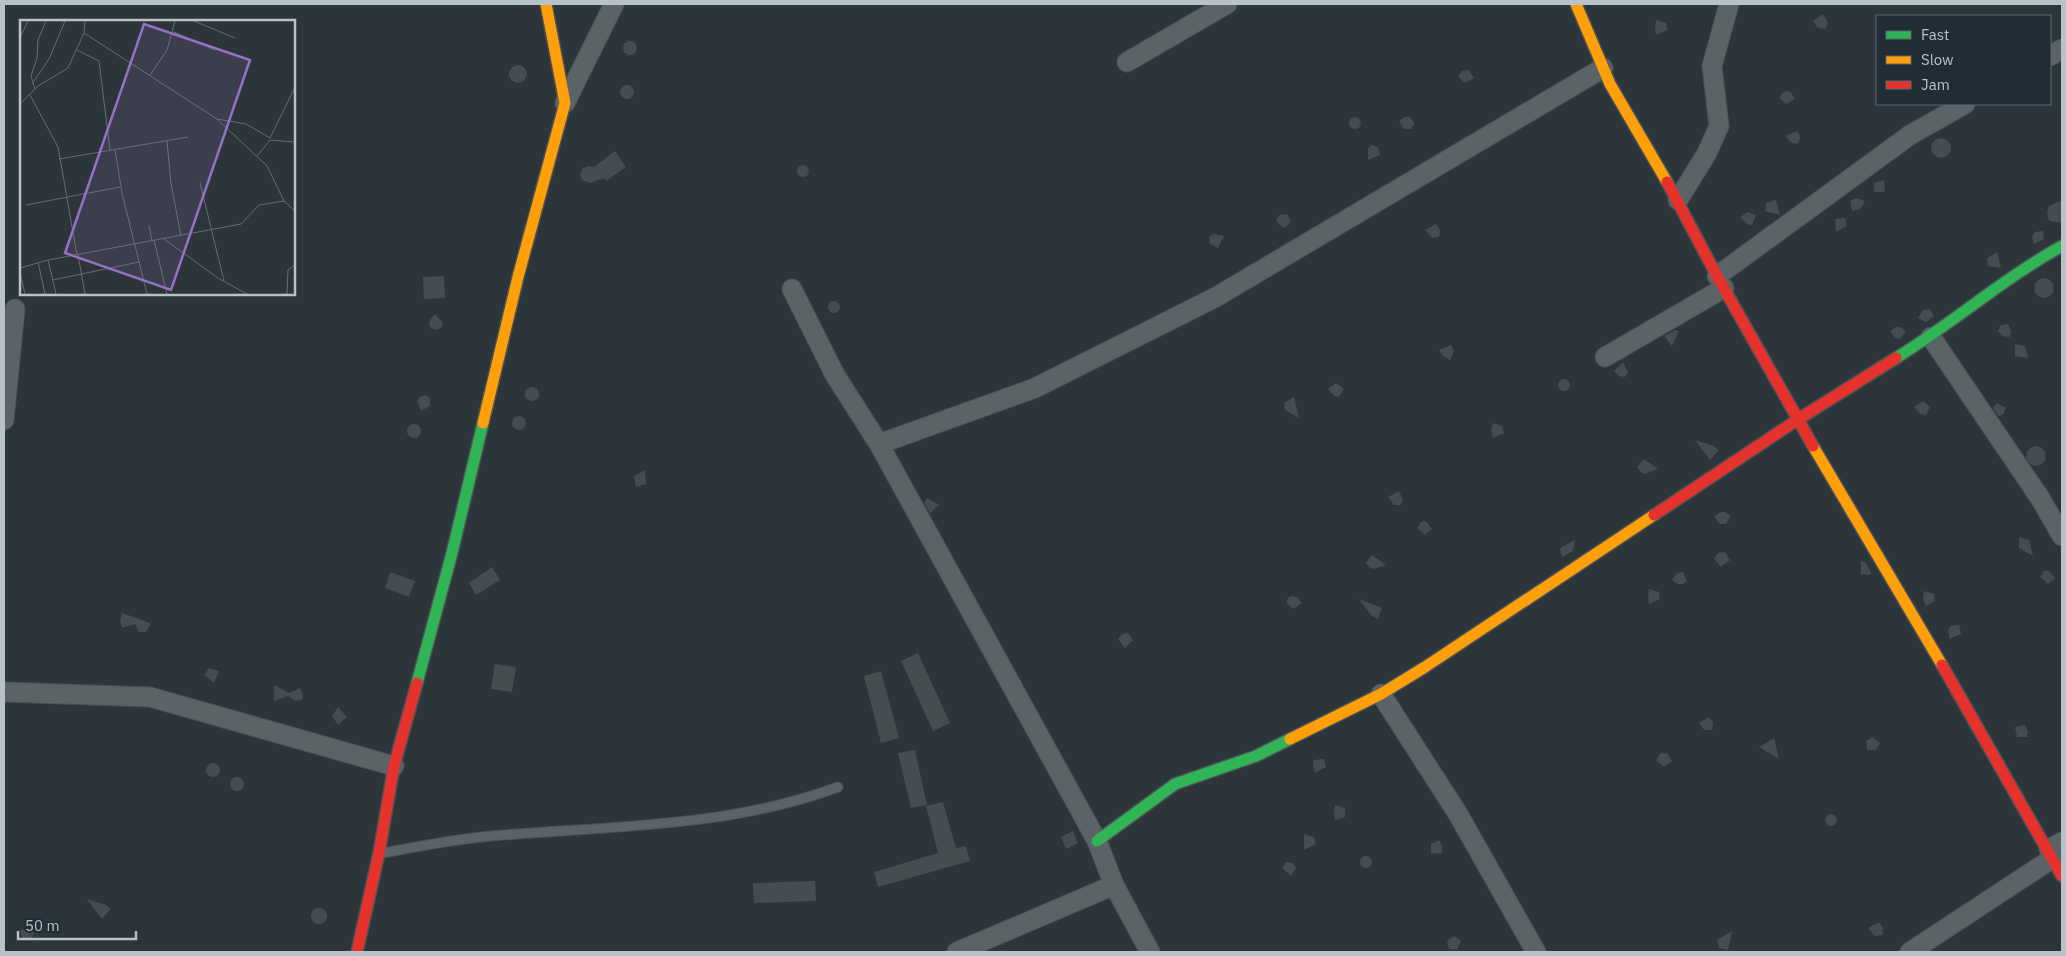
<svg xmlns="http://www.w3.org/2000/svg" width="2066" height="956" viewBox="0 0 2066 956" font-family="'IBM Plex Sans',sans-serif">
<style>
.building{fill:#454d50}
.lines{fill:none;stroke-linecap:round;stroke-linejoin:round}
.lane-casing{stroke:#4a5154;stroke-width:11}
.street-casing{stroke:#4a5154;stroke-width:21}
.fast-casing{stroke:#4a5154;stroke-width:14}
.slow-casing{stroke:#4a5154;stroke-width:14}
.jam-casing{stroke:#4a5154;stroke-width:14}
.lane{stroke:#5c6367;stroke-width:9}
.street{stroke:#5c6367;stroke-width:19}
.fast{stroke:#30b455;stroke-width:11}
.slow{stroke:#ff9f0a;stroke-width:11}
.jam{stroke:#e5322d;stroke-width:11}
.inset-road{fill:none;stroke:#646e73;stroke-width:1}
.view{fill:#9670c4;fill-opacity:0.15;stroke:#9670c4;stroke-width:2.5}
.inset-edge{fill:none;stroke:#b7c3c9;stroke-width:2.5}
</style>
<rect width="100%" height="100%" fill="#2c3539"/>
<g class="building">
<polygon points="1823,14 1828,23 1825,29 1818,28 1813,21"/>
<polygon points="1656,20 1666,23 1667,30 1656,35 1655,28"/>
<circle cx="630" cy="48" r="7"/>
<circle cx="518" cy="74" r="9"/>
<polygon points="1469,70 1474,78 1465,83 1458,77 1462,71"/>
<circle cx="627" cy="92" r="7"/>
<polygon points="1790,91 1795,99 1786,104 1779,98 1783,92"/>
<circle cx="1355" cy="123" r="6"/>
<polygon points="1405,117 1410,117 1413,121 1414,124 1411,129 1404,129 1399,121"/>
<polygon points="1797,131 1800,136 1800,139 1797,144 1792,143 1785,136"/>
<circle cx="1941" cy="148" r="10"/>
<polygon points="1371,145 1378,147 1380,155 1368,160 1368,149"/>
<polygon points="615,151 626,167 606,181 604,178 590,183 582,180 580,174 583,168 589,166 594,167"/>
<circle cx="803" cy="171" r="6"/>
<polygon points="1884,180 1885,192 1874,192 1874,183"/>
<polygon points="1856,198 1865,201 1860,209 1852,211 1850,201"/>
<polygon points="1776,200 1780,215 1765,211 1766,203"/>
<polygon points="2062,200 2062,223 2049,221 2047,213 2049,206"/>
<polygon points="1748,212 1756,215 1752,225 1747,224 1740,217"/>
<polygon points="1287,214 1291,222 1284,228 1276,221 1280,215"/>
<polygon points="1845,218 1847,226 1836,232 1835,219"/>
<polygon points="1436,224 1440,230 1439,237 1432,238 1425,230"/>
<polygon points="2043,231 2044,239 2034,244 2032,237 2035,232"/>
<polygon points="1214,234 1224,236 1218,248 1210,244 1209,237"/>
<polygon points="1997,252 2001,268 1988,266 1987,258"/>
<polygon points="444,276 445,298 424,299 423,277"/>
<circle cx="2044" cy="288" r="10"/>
<circle cx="834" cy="307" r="6"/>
<polygon points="1930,309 1934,316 1926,322 1918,318 1923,310"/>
<polygon points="435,314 442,322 442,327 437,330 432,329 429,325 430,320"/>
<polygon points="2008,324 2011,331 2010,337 2002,336 1998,331 2001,325"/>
<polygon points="1896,327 1900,327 1906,331 1900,339 1895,338 1890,331"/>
<polygon points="1675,330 1679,331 1672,346 1664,336"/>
<polygon points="2015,344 2025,346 2028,358 2015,356"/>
<polygon points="1451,345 1454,351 1450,360 1443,356 1439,350"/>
<polygon points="1623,362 1628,372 1625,377 1619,376 1614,371"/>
<circle cx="1564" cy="385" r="6"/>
<polygon points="1336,383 1344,389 1339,397 1334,396 1328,389"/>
<circle cx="532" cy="394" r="7"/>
<polygon points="425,395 430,398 430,406 421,411 417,401 420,397"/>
<polygon points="1294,397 1299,418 1285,410 1284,403"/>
<polygon points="1923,401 1930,407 1926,415 1920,414 1914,407"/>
<polygon points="1997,403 2006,408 2003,415 1998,416 1993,408"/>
<circle cx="519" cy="423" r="7"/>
<polygon points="1493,423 1502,426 1504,433 1493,438 1491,430"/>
<circle cx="414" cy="431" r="7"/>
<polygon points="1695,440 1714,446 1719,450 1710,460"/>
<circle cx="2036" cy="456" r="10"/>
<polygon points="1644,459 1658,469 1644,474 1641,472 1637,467"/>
<polygon points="645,470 646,484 636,487 634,476"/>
<polygon points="1399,491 1403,500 1400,505 1394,505 1388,497"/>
<polygon points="927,498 939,505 930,513 924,503"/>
<polygon points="1721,512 1725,512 1731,516 1726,524 1720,524 1714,516"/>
<polygon points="1426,521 1432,529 1425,535 1417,528 1421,522"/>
<polygon points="2019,537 2029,540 2033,556 2019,548"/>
<polygon points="1575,540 1573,551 1562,557 1560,548"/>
<polygon points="1725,552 1730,560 1721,567 1714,559 1718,553"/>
<polygon points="1372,555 1386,565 1373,569 1369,567 1366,563"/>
<polygon points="1861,561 1865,562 1871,572 1871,575 1861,574"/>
<polygon points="492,567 500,580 476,595 469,583"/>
<polygon points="2044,571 2049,571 2055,578 2048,584 2040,577"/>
<polygon points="390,572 415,581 409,597 385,588"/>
<polygon points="1683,572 1687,581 1683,584 1678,584 1672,580 1677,573"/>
<polygon points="1649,589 1659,592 1660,599 1649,604 1648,596"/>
<polygon points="1924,591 1934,594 1935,601 1926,606 1923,600"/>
<polygon points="1290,596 1297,597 1302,603 1293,609 1286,602"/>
<polygon points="1359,599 1382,608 1378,619 1371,615"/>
<polygon points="122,613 145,621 151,624 146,632 139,632 135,624 122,628 120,621"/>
<polygon points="1959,625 1961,634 1950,639 1948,631 1950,626"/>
<polygon points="1128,633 1133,640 1125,648 1118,639 1122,634"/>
<polygon points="918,653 950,723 933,731 901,661"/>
<polygon points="495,664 516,667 512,692 491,689"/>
<polygon points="209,668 219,671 214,683 204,675"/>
<polygon points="881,671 899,738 881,743 864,676"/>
<polygon points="274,685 289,693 300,688 303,695 302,700 295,701 288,696 274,701"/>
<polygon points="338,707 347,717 338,725 332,716"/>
<polygon points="1709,717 1713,722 1712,730 1704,730 1699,723"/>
<polygon points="2025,725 2028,732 2027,737 2017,737 2015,727"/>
<polygon points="1873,737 1880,743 1876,750 1867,750 1866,741"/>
<polygon points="1774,738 1779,759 1759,747"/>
<polygon points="915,750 927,805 911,808 898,753"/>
<polygon points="1661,753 1668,754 1672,761 1664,767 1656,760"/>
<polygon points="1324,759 1326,767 1315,773 1313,765 1314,760"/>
<circle cx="213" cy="770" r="7"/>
<circle cx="237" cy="784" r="7"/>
<polygon points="943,802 956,848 966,846 970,861 878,887 874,872 938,853 926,806"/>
<polygon points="1335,805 1345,808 1345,817 1335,820 1334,812"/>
<circle cx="1831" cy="820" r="6"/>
<polygon points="1073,831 1078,843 1066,849 1061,837"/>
<polygon points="1304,834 1314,837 1316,844 1304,850"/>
<polygon points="1439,840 1442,846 1442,853 1431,854 1431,844"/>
<circle cx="1366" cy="862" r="6"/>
<polygon points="1286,862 1293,863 1296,868 1291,876 1282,868"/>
<polygon points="815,881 816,901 754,903 753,883"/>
<polygon points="87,899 106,905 111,909 102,919"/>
<circle cx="319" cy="916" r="8"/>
<polygon points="35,922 32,941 22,938 20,931"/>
<polygon points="1879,922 1883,928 1882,935 1875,936 1868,928"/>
<polygon points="1732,931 1728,950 1719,948 1717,940"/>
<polygon points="1454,936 1461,941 1457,950 1449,949 1447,941"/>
</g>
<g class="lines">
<defs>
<path id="lane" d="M382,853C418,847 454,839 491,836C607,826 728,828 838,787"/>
<g id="street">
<polyline points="2050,56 2062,49"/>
<polyline points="1127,62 1227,4"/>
<polyline points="565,103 614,4"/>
<polyline points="1678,200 1707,153 1719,126 1712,66 1729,4"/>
<polyline points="1717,276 1910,135 1965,104"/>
<polyline points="792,289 835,375 879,444 1097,841 1114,885 1150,952"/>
<polyline points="1931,337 2040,498 2062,536"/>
<polyline points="1605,357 1724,288"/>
<polyline points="4,420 15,309"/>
<polyline points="879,444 1035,388 1216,297 1603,68"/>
<polyline points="4,692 150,697 394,766"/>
<polyline points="1381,694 1458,814 1536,952"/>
<polyline points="2049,849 2062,842"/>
<polyline points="957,952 1114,885"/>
<polyline points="1910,952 2053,858"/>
</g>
<g id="fast">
<path d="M1896,358C1953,323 2004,278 2062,246"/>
<polyline points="417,683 452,553 483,423"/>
<polyline points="1097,841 1175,784 1256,756 1290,739"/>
</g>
<g id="slow">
<polyline points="1576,4 1610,84 1667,182"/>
<polyline points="483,423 518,277 565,103 546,4"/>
<polyline points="1813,446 1942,665"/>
<polyline points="1290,739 1381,694 1425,667 1654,515"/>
</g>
<g id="jam">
<polyline points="1667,182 1717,276 1813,446"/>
<polyline points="1654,515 1797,420 1896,358"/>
<polyline points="1942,665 2062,876"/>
<polyline points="357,952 379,853 394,766 417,683"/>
</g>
</defs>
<use href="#lane" class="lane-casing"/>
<use href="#street" class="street-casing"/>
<use href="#fast" class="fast-casing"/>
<use href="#slow" class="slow-casing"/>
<use href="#jam" class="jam-casing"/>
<use href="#lane" class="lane"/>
<use href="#street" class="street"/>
<use href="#fast" class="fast"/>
<use href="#slow" class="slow"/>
<use href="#jam" class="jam"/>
</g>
<g transform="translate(20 20)">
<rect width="275" height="275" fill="#2c3539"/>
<path class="inset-road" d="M174,1L215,18M154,12L195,30M64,13L197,99L226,104L250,118L275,67M0,18L8,1M57,30L79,41L90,130M130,55L147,30L155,1M12,64L29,39L45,1M15,69L11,56L17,38L18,20L26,1M10,75L38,127L57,235M0,84L18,66L48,48L64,13L65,1M197,99L247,146L264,181L275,191M250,120L275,122M147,121L151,164L161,216M95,130L102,173L127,274M237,136L250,120M39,139L168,117M180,163L204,261M6,185L100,167M129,205L132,221M144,219L198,258L227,274M134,220L147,274M58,235L65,274M18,242L25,274M0,248L28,240M0,253L5,274M33,260L119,242M36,274L28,240L221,204L239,185L264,181M267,274L268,250L275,245"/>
<path class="view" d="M124,4L230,40L151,270L45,233Z"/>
<rect width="275" height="275" class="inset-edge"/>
</g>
<rect width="2066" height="956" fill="none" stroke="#b7c3c9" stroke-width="10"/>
<rect x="1876" y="15" width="175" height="90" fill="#202d34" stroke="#5c6970"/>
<rect x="1886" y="31" width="25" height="8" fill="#30b455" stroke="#5c6970"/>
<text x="1921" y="40" font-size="15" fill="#b7c3c9">Fast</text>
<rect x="1886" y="56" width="25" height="8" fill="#ff9f0a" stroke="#5c6970"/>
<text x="1921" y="65" font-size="15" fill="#b7c3c9">Slow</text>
<rect x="1886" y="81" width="25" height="8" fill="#e5322d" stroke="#5c6970"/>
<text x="1921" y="90" font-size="15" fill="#b7c3c9">Jam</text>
<path d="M18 931v8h118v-8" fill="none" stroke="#b7c3c9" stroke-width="2.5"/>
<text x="25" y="931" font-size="15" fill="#b7c3c9" stroke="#202d34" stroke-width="4" paint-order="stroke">50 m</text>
</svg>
